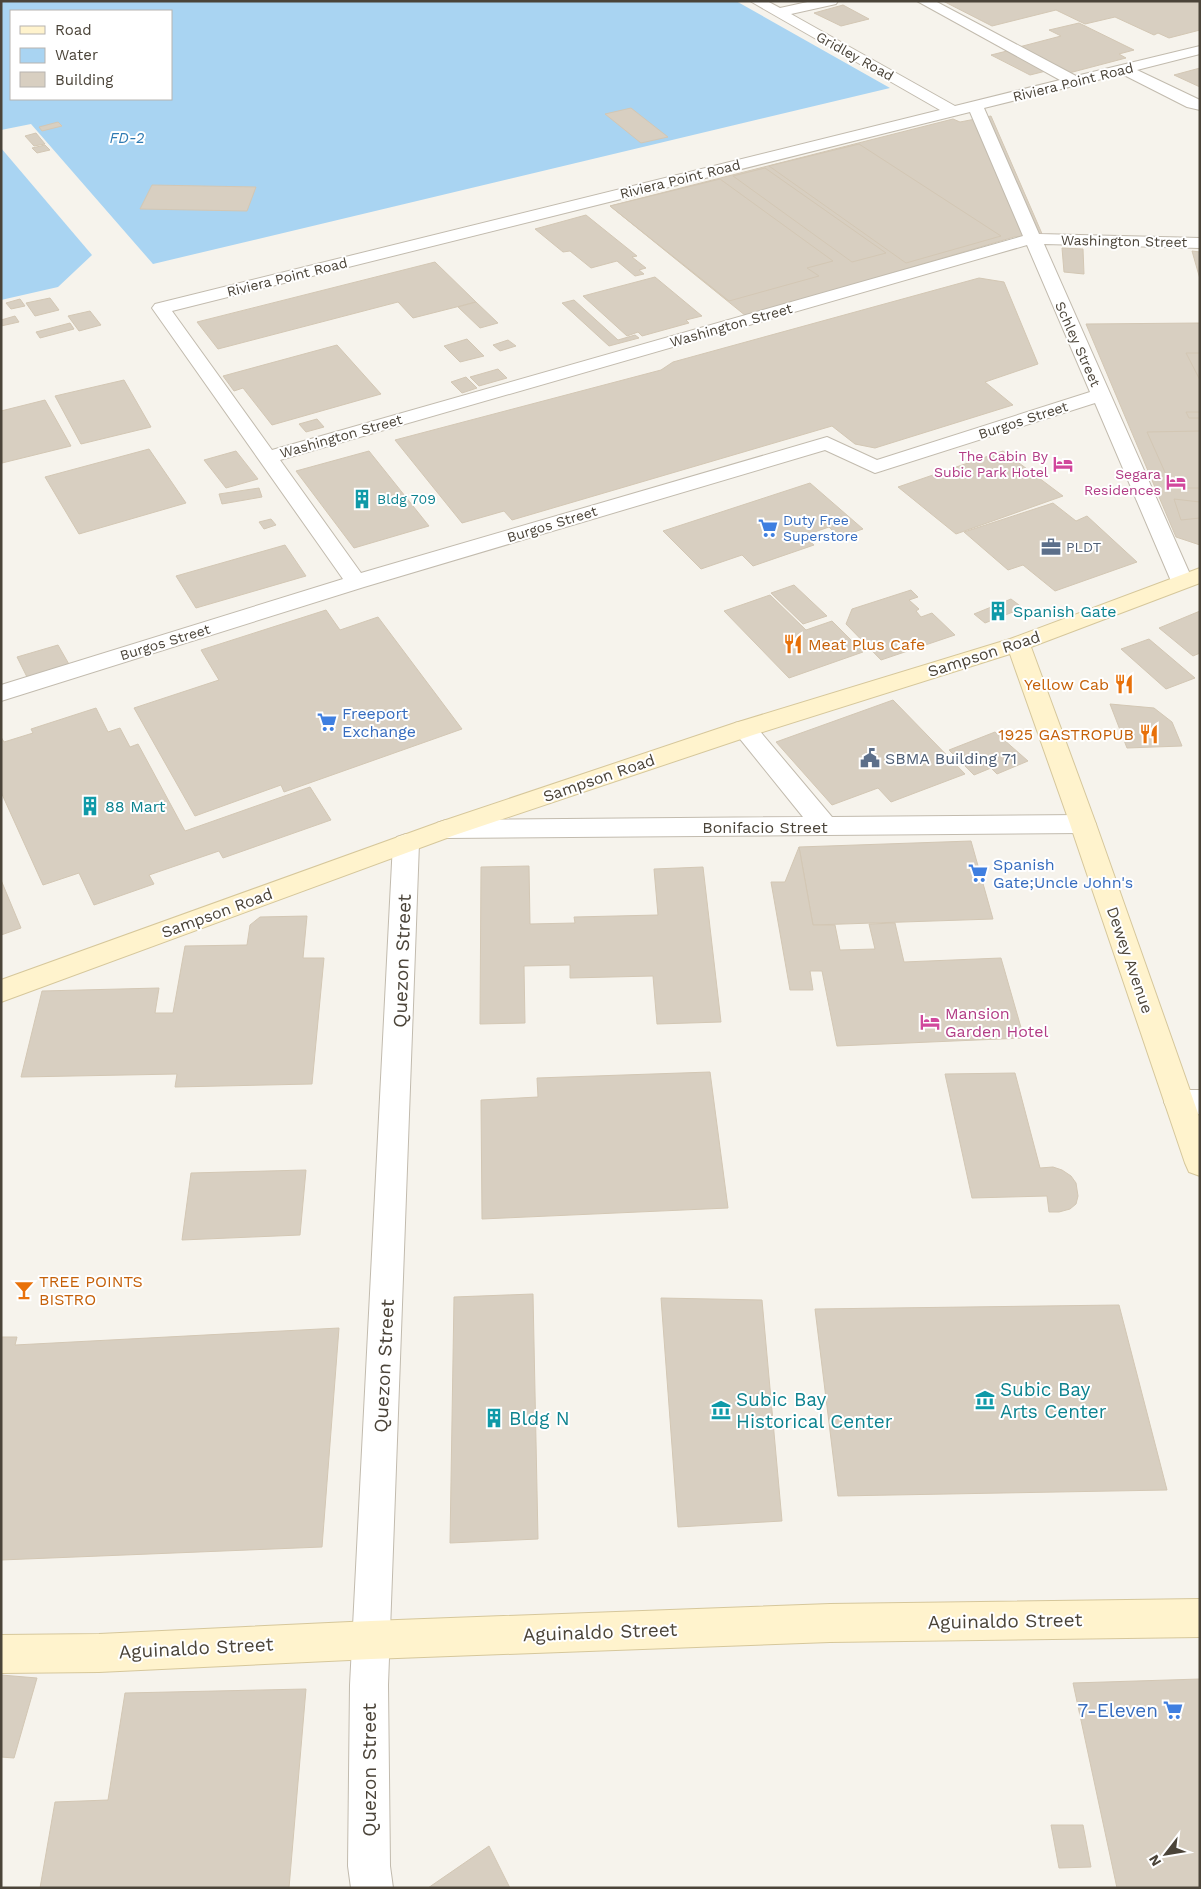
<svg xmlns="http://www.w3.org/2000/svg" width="1201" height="1889" viewBox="0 0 1201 1889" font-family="'Work Sans',sans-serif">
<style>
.water{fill:#a9d4f2;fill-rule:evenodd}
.building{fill:#d8cfc1;stroke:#d3c7b4}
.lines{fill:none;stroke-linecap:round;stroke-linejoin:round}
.street-casing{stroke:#c2bbae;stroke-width:2}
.secondary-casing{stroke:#d6c79b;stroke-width:2}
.street{fill:#fff;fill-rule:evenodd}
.secondary{fill:#fff3cd;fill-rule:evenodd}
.labels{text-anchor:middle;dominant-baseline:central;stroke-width:4;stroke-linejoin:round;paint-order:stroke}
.far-street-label{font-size:14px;fill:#4b4439;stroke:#fff}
.far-hotel-label{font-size:14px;fill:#b23c85;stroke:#fff;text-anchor:end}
.far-culture-label{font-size:14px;fill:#0d838f;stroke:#fff;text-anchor:start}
.far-shop-label{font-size:14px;fill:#366cbe;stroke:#fff;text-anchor:start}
.far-service-label{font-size:14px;fill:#4e5e75;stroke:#fff;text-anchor:start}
.far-water-label{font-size:15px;font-style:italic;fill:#2e7ab2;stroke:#fff}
.culture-label{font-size:16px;fill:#0d838f;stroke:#fff;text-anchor:start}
.food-label{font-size:16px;fill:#c56008;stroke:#fff;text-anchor:start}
.street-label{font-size:16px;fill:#4b4439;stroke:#fff}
.shop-label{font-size:16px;fill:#366cbe;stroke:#fff;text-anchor:start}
.service-label{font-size:16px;fill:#4e5e75;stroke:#fff;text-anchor:start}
.hotel-label{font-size:16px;fill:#b23c85;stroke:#fff;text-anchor:start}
.near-street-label{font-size:19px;fill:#4b4439;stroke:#fff}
.near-culture-label{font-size:19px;fill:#0d838f;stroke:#fff;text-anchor:start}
.near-shop-label{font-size:19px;fill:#366cbe;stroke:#fff;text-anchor:end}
</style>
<rect width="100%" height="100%" fill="#f6f3ec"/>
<g class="water">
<path d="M1,1H736L890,88L153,264L31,124L1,130ZM11,11H171V99H11Z"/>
<polygon points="1,148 92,255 58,287 1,300"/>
</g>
<g class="building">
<polygon points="943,1 1197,1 1200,2 1200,30 1169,38 1158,33 1154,35 1115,17 1085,24 1056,10 992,26"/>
<polygon points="843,5 869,19 841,26 814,13"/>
<polygon points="1079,23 1134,50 1119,54 1126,58 1069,73 1019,47 1061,36 1049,30"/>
<polygon points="1007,51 1046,71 1030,75 991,55"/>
<polygon points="1200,68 1200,87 1174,75"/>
<polygon points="631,108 668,137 641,143 605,114"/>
<polygon points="991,116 1043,236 1014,237 746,316 610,206 953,119 960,122"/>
<polygon points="58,122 62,126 42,131 39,127"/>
<polygon points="36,133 45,144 34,146 25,136"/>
<polygon points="859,144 1001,236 906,263 769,166"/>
<polygon points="45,145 50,150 37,153 32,148"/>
<polygon points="765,168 886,253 852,262 733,176"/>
<polygon points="720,179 833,261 807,268 819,276 729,301 610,206"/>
<polygon points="152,185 256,187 247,211 140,209"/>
<polygon points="586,215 637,256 632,257 646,268 639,270 644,274 635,276 617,261 591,268 570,251 563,252 535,229"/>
<polygon points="1062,248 1083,249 1084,274 1064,272"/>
<polygon points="1192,251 1200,252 1200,279"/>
<polygon points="435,262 476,302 413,318 398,302 218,349 197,322"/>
<polygon points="655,277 702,316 686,320 689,323 642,336 638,332 627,336 583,296"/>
<polygon points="979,278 1004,282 1038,364 985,382 1013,405 875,448 855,444 832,426 512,520 504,511 462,523 395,440 661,370 673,362"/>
<polygon points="50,298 59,310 35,316 26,303"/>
<polygon points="20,299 25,306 11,309 6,303"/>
<polygon points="574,300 618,340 635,335 639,338 609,346 562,303"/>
<polygon points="476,302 498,323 480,328 458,307"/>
<polygon points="90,311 101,325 79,331 68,316"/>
<polygon points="15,316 19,322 1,326 1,320"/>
<polygon points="70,323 74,329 40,338 36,332"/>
<polygon points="1200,323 1200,545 1176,537 1086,324"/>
<polygon points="467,339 484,356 460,362 444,346"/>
<polygon points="508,340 516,346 500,351 493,345"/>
<polygon points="337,345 381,394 272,425 243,388 234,391 223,376"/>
<polygon points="1186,353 1200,353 1200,380"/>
<polygon points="498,369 507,378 479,386 470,377"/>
<polygon points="466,377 477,388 462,393 451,382"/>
<polygon points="124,380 151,427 81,444 55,396"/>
<polygon points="45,400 71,446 2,463 1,411"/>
<polygon points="1186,412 1200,412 1200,418 1189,418"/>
<polygon points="317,419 324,427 306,432 299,424"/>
<polygon points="1200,431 1200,488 1172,488 1147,432"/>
<polygon points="149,449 186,503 79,534 45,477"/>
<polygon points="236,451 258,479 226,488 204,460"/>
<polygon points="369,451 429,526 354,548 296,471"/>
<polygon points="1003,451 1063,496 956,534 898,487"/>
<polygon points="810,483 863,529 839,537 829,527 803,536 814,545 753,566 742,555 701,569 663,531"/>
<polygon points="259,488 262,497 222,504 219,494"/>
<polygon points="1174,499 1200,502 1200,518 1181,520"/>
<polygon points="1053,503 1076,521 1087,516 1137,562 1055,591 1023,565 1008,570 964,532"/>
<polygon points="271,519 276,525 264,529 259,522"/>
<polygon points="285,545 306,576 196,608 176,576"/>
<polygon points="794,585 827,616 803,624 771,593"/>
<polygon points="911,590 918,597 909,600 919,609 916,611 921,617 932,613 955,635 881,660 846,624 852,609"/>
<polygon points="770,595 806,630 832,621 863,652 789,678 724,611"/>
<polygon points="1011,599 1023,608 985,623 974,614"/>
<polygon points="326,610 340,630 378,617 462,729 284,792 281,785 195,816 134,708 219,680 201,650"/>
<polygon points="1200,611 1200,653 1193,656 1159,628"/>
<polygon points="1149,639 1195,678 1166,689 1121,649"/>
<polygon points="58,645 70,666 28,679 17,657"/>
<polygon points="893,700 965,774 891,802 878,788 832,805 776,742"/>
<polygon points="1110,704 1154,708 1172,722 1182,746 1127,748"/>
<polygon points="96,708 108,732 120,728 130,747 138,744 185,831 310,787 331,820 223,858 219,851 149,875 154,884 94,905 79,873 43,885 1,792 1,737 4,742 33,733 31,729"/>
<polygon points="995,732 1028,761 997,774 991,768 974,775 949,750"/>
<polygon points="971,841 993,919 813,925 799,847"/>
<polygon points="799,847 813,925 835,925 840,950 875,949 869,924 895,923 904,962 1001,958 1024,1038 837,1046 822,971 810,971 813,990 790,990 771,882 785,882"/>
<polygon points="529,866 530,924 575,923 574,917 658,915 654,869 703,867 721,1022 657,1024 653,976 570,978 570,965 524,966 525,1023 480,1024 481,867"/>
<polygon points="1,880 21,928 1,935"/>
<polygon points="307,916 303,958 324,958 312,1084 175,1087 177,1074 21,1077 42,991 159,988 155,1013 173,1013 185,946 247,945 250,925 260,917"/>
<polygon points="710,1072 728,1208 482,1219 481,1100 538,1097 537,1078"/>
<polygon points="1015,1073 1040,1168 1053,1167 1062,1170 1071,1176 1076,1183 1078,1196 1076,1204 1070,1209 1059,1212 1049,1212 1047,1196 972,1198 945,1074"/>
<polygon points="306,1170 300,1235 182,1240 191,1173"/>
<polygon points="533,1294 538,1539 450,1543 454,1297"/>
<polygon points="661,1298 762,1300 782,1521 678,1527"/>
<polygon points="1119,1305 1167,1490 838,1496 815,1309"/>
<polygon points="339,1328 322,1547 1,1560 1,1337 17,1337 15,1345"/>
<polygon points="1,1675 37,1678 14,1758 1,1757"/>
<polygon points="1200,1679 1200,1888 1117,1888 1073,1683"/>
<polygon points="306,1689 289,1888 40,1888 55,1802 108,1800 125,1693"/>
<polygon points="1051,1825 1083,1825 1091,1867 1059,1868"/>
<polygon points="489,1846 510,1888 428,1888"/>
</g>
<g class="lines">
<defs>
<g id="street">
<path d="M750,1H767L780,8L812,1H838L836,4L791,14L955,106L1060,80L917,1H935L1076,76L1200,46V54L1137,70L1200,100V110L1187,107L1122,74L984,108L1039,234L1200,238V248L1044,244L1193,581L1190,586L1182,588L1174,586L1171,581L1095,403L875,473L825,450L364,587L1,701V685L343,579L152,308L155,304L940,110ZM970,112L1023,236L272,450L172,311ZM1027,245L1090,392L877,460L827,437L361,573L280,460Z"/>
<polygon points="744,721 753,723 832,817 1083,815 1092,818 1096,824 1092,830 1083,833 446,838 437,835 433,829 437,823 446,820 803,817 732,729 735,723"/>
<polygon points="406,834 415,837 419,843 388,1685 390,1866 393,1888 351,1888 348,1866 350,1685 393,843 397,837"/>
<polygon points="1179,1090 1200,1090 1200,1114 1179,1114 1168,1110 1164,1102 1168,1094"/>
</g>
<g id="secondary">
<polygon points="1200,568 1200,583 1031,647 1096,824 1200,1119 1200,1176 1189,1172 1185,1163 1070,824 1010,654 753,735 455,835 1,1002 1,980 437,823 735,723 1010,639"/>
<polygon points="1200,1599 1200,1637 830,1642 371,1659 99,1672 1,1673 1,1635 99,1634 371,1621 830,1604"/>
</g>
</defs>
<use href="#street" class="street-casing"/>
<use href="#secondary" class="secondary-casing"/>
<use href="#street" class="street"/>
<use href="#secondary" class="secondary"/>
</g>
<defs>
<symbol id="hotel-bare" viewBox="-9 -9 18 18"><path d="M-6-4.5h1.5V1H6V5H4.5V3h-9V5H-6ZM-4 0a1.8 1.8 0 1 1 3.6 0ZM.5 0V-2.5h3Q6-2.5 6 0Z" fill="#d1479c" stroke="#fff" stroke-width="2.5" paint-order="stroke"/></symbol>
<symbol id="building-bare" viewBox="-9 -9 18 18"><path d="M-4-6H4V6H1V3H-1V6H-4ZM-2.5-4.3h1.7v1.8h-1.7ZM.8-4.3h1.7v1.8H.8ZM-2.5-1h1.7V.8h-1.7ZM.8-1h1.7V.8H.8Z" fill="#0f9aa8" stroke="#fff" stroke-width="2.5" paint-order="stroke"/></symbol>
<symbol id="supermarket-bare" viewBox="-9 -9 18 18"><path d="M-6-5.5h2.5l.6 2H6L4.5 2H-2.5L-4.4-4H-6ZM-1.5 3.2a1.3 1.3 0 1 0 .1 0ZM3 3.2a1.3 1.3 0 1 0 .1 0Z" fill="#3f7fe0" stroke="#fff" stroke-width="2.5" paint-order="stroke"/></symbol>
<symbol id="office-bare" viewBox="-9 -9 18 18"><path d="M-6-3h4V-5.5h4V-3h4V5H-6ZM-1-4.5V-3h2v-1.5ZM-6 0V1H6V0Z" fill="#5c6f8a" stroke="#fff" stroke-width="2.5" paint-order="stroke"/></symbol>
<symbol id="restaurant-bare" viewBox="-9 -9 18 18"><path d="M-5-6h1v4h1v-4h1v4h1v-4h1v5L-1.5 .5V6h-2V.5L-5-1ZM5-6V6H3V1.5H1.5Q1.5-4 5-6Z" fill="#e8710a" stroke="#fff" stroke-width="2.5" paint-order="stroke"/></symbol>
<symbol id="civic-bare" viewBox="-9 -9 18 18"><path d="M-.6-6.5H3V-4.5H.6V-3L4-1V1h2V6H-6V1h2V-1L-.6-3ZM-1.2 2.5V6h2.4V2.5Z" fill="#5c6f8a" stroke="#fff" stroke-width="2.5" paint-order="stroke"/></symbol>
<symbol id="bar-bare" viewBox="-9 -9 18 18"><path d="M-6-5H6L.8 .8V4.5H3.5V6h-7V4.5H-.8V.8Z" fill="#e8710a" stroke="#fff" stroke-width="2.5" paint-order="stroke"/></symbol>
<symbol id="museum-bare" viewBox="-9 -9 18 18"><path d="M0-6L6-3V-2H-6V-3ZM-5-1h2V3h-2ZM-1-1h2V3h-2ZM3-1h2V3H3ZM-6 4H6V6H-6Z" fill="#0f9aa8" stroke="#fff" stroke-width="2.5" paint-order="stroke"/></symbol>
</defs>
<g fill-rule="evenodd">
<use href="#hotel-bare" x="1049" y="450" width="28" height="28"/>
<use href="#hotel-bare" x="1162" y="468" width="28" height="28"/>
<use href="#building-bare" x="348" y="485" width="28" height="28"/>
<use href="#supermarket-bare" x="754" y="514" width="28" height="28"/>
<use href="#office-bare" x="1037" y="533" width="28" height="28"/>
<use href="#building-bare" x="984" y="597" width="28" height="28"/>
<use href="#restaurant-bare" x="779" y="630" width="28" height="28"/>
<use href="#restaurant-bare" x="1110" y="670" width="28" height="28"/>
<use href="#supermarket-bare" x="313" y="708" width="28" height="28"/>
<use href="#restaurant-bare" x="1135" y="720" width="28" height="28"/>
<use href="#civic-bare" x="856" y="744" width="28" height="28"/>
<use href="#building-bare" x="76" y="792" width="28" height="28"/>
<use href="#supermarket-bare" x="964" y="859" width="28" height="28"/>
<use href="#hotel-bare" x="916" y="1008" width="28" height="28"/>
<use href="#bar-bare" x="10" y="1276" width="28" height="28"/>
<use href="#museum-bare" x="971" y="1386" width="28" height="28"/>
<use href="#museum-bare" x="707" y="1396" width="28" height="28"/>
<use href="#building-bare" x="480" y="1404" width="28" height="28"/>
<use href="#supermarket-bare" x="1159" y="1696" width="28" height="28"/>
</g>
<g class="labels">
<g class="far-street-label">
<text transform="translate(855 56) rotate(29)">Gridley Road</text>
<text transform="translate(1073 82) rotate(-14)">Riviera Point Road</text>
<text transform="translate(680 179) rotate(-14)">Riviera Point Road</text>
<text transform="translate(1124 241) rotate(1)">Washington Street</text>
<text transform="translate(287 277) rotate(-14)">Riviera Point Road</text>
<text transform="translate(731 325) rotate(-16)">Washington Street</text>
<text transform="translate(1078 344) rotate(66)">Schley Street</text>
<text transform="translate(1023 420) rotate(-18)">Burgos Street</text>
<text transform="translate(341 436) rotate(-16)">Washington Street</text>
<text transform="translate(552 524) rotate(-17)">Burgos Street</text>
<text transform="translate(165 642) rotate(-17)">Burgos Street</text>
</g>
<g class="far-hotel-label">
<text x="1048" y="456">The Cabin By<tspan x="1048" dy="16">Subic Park Hotel</tspan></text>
<text x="1161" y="474">Segara<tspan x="1161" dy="16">Residences</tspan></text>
</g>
<g class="far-culture-label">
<text x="377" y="499">Bldg 709</text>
</g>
<g class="far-shop-label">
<text x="783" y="520">Duty Free<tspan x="783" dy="16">Superstore</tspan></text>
</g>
<g class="far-service-label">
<text x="1066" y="547">PLDT</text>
</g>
<g class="far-water-label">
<text x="127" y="138">FD-2</text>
</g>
<g class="culture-label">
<text x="1013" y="611">Spanish Gate</text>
<text x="105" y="806">88 Mart</text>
</g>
<g class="food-label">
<text x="808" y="644">Meat Plus Cafe</text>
<text x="1109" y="684" text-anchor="end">Yellow Cab</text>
<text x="1134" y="734" text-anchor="end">1925 GASTROPUB</text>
<text x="39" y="1281">TREE POINTS<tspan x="39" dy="18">BISTRO</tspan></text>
</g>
<g class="street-label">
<text transform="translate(984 654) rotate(-18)">Sampson Road</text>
<text transform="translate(599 778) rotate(-19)">Sampson Road</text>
<text x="765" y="827">Bonifacio Street</text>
<text transform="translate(217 913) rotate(-20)">Sampson Road</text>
<text transform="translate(1130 960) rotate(71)">Dewey Avenue</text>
</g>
<g class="shop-label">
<text x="342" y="713">Freeport<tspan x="342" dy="18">Exchange</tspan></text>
<text x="993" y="864">Spanish<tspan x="993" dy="18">Gate;Uncle John's</tspan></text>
</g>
<g class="service-label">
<text x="885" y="758">SBMA Building 71</text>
</g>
<g class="hotel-label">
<text x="945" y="1013">Mansion<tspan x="945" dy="18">Garden Hotel</tspan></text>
</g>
<g class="near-street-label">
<text transform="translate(402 961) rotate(-88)">Quezon Street</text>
<text transform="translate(384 1366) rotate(-87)">Quezon Street</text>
<text transform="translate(1005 1621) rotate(-1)">Aguinaldo Street</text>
<text transform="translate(600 1632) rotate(-2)">Aguinaldo Street</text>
<text transform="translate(196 1648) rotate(-3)">Aguinaldo Street</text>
<text transform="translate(369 1770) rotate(-90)">Quezon Street</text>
</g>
<g class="near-culture-label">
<text x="1000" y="1389">Subic Bay<tspan x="1000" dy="22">Arts Center</tspan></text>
<text x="736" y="1399">Subic Bay<tspan x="736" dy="22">Historical Center</tspan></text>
<text x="509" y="1418">Bldg N</text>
</g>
<g class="near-shop-label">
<text x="1158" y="1710">7-Eleven</text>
</g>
</g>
<rect width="1201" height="1889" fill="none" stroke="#4b4439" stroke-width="5"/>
<rect x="10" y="10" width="162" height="90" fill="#ffffff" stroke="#b7b4b0"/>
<rect x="20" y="26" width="25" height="8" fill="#fff3cd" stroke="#b7b4b0"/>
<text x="55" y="35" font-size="15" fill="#4b4439">Road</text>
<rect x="20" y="48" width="25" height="15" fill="#a9d4f2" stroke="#b7b4b0"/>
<text x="55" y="60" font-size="15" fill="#4b4439">Water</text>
<rect x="20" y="72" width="25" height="15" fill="#d8cfc1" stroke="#b7b4b0"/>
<text x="55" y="85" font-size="15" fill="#4b4439">Building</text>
<g transform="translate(1166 1854) rotate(239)" stroke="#ffffff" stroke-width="4" paint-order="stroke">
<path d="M0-4L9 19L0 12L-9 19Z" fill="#4b4439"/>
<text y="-8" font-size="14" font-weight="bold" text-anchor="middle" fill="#4b4439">N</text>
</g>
</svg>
